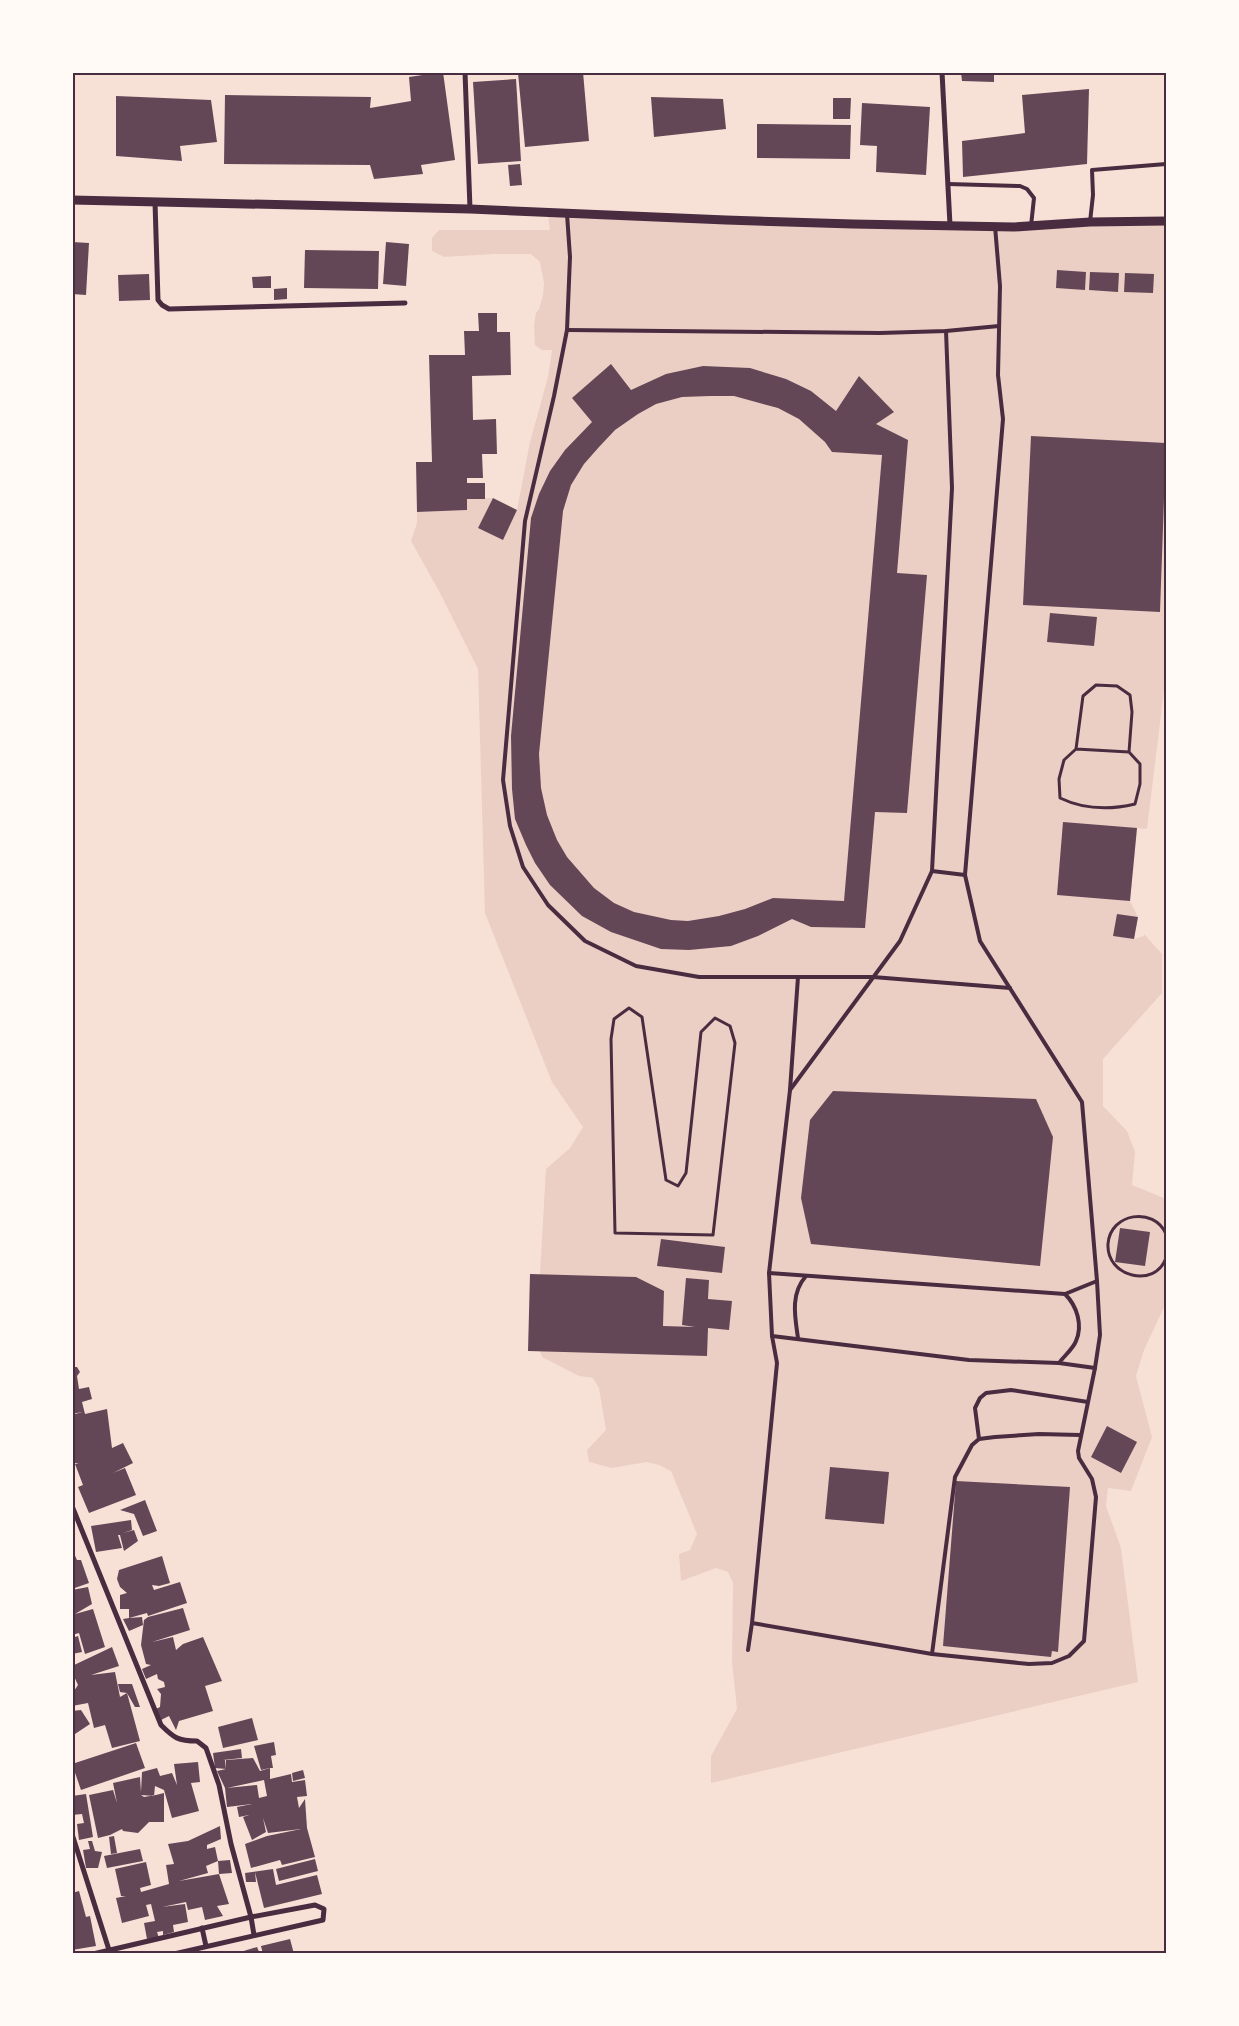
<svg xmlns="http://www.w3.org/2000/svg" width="1239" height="2026" viewBox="0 0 1239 2026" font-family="'Fira Sans',sans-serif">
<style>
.green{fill:#ebcfc5}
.building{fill:#644757;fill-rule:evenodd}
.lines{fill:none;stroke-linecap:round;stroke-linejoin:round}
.path{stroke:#4a2c40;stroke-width:3}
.service{stroke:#4a2c40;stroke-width:4}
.minor{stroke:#4a2c40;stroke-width:5}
.tertiary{stroke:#4a2c40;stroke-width:9}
.neatline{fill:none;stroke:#4a2c40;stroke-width:2}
</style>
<rect width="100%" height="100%" fill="#f7e1d7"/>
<path class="green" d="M548,216L567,218C767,224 967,230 1166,224V674L1147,829L1137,828L1130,901L1138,917L1134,939L1144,936V934L1162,954V993L1103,1059V1106L1127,1131L1135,1152L1132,1185L1166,1199V1303L1144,1350L1136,1376L1152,1437L1131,1491L1108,1488L1106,1506L1121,1548L1138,1682L711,1783V1756L737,1709L732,1662L733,1583L728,1572L716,1568L681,1581L679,1554L690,1550L697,1534L671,1471L659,1465L647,1462L612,1468L589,1462L587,1450L606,1430L599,1388L593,1378L579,1376L542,1357L536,1341L543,1318L540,1273L546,1169L570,1148L583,1127L552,1082L485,913L478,669L440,593L411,541L417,523V512L467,510V499L493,498L478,528L503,539L517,510L530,442L548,377L552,350H542L535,345L534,325L536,313L539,309L543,295L544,283L540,262L531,254H495L444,257L432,251V238L439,230H550Z"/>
<g class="building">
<polygon points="443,72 455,160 421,165 423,174 374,179 370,165 224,164 225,95 371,97 370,108 411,101 409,77"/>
<polygon points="524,72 583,72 589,141 525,147 518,73"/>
<polygon points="961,72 994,72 994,82 962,81"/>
<polygon points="516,79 521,161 478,164 473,82"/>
<polygon points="1089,89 1087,164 963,177 962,141 1025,133 1022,95"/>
<polygon points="116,96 211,100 217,142 180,146 182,161 116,156"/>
<polygon points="651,97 723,99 726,129 654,137"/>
<polygon points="833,98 851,98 850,119 833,119"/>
<polygon points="862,103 930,107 926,175 876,172 877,146 860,145"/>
<polygon points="757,124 851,125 850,159 757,158"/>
<polygon points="520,164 522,185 510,186 508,165"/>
<polygon points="72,242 89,243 86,295 72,294"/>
<polygon points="386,242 409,244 406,286 383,284"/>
<polygon points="305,250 379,251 378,289 304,288"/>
<polygon points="1057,270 1086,272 1085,290 1056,288"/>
<polygon points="1090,272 1119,273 1118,292 1089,290"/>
<polygon points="1125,273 1154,274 1153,293 1124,292"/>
<polygon points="149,274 150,300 119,301 118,275"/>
<polygon points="271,276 271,288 253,288 252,277"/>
<polygon points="287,288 287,299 274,300 274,289"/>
<polygon points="478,313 497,313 497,332 510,332 511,375 472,376 473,420 496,419 497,454 482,454 483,478 467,478 467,483 485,483 485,499 467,499 467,510 417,512 416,462 432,462 429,355 465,355 464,331 479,331"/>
<path d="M611,364L631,390L666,374L703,366L750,368L786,379L811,391L836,411L859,376L894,412L876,424L908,440L897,573L927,575L907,813L875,812L865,928L811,927L792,919L758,936L731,946L689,950L661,949L611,932L582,916L550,885L535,863L526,845L515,819L512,789L511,736L531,518L539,494L550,471L565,450L592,422L572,398ZM710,396H734L778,408L799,419L825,442L832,452L882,455L844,901L773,898L745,909L719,916L688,921L671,920L634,912L614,903L594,888L567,857L557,840L547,815L541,788L539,754L563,511L571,485L584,464L599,447L615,430L638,414L656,404L682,397Z"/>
<polygon points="1031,436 1166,443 1160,612 1023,605"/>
<polygon points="493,498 517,510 503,540 478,528"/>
<polygon points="1050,613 1097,617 1094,646 1047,642"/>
<polygon points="1063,822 1137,828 1130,901 1057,895"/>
<polygon points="1117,914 1138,917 1134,939 1113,936"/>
<polygon points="833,1091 1036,1099 1053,1137 1040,1266 811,1244 801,1198 810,1120"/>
<polygon points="1120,1228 1150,1232 1145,1266 1115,1262"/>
<polygon points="661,1239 725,1247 722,1273 657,1266"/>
<polygon points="530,1274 636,1277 664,1291 663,1326 695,1327 682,1325 686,1278 709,1280 708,1299 732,1301 729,1330 708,1328 707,1356 528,1351"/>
<polygon points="72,1367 77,1367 80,1372 77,1376 79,1389 89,1387 92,1399 82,1402 85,1414 107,1409 112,1448 123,1443 133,1463 113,1473 125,1468 136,1495 89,1513 78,1487 83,1485 75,1464 79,1463 72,1463 72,1415 82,1412 72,1414"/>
<polygon points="1107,1426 1137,1442 1121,1473 1091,1457"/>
<polygon points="830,1467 889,1472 884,1524 825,1519"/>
<polygon points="956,1481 1070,1487 1058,1652 1052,1651 1051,1657 943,1646"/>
<polygon points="145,1500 157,1531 143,1536 134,1514 120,1510"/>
<polygon points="131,1520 132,1530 123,1533 134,1530 138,1541 124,1551 120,1535 118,1535 122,1548 96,1552 91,1526"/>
<polygon points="72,1549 77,1560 81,1560 89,1583 72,1589"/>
<polygon points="162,1556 170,1583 159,1586 152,1585 154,1590 180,1582 187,1603 148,1616 147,1613 129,1618 142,1617 143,1625 129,1631 123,1619 129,1618 129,1609 120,1609 120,1595 127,1593 120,1587 117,1579 119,1570"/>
<polygon points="88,1587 92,1604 75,1614 93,1609 105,1647 85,1654 79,1633 72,1635 72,1615 75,1614 72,1590"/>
<polygon points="183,1608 190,1630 152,1642 173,1637 176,1650 183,1644 203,1637 222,1681 205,1686 213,1711 179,1721 176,1730 169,1716 161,1720 156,1709 160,1707 161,1694 157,1689 165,1687 164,1682 158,1679 157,1674 146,1679 142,1669 151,1665 146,1664 141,1645 144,1620 148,1617"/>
<polygon points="78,1636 82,1652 72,1654 72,1638"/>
<polygon points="112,1647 119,1666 91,1675 115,1672 120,1697 127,1693 120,1692 118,1684 132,1684 140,1707 135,1707 127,1693 140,1741 112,1748 105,1725 94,1728 88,1703 72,1706 72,1694 78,1685 72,1672 72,1666"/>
<polygon points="81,1710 90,1724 72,1736 72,1711"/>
<polygon points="252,1718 258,1740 223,1748 218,1727"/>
<path d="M274,1742L276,1755L271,1756L273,1768H270V1779L291,1774L292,1782L305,1780L307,1796L297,1797L299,1808L305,1799L307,1828L315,1857L282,1865L280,1860L251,1868L245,1844L267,1836L301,1829L268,1833L263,1818L266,1832L252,1840L243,1817L249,1815L239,1817L237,1807L252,1804L227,1807L225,1788L217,1771L226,1769L215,1768L213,1753L241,1749L242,1758L223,1760H225L226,1769V1760L253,1758L260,1771L270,1768L261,1770L254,1746ZM264,1780L267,1796L259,1798L257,1785L227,1788Z"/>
<polygon points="136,1743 145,1768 81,1790 72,1764"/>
<polygon points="198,1762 200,1782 191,1783 199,1811 172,1818 164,1790 155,1786 154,1796 141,1795 144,1797 156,1795 164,1793 164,1822 149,1822 138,1833 123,1831 122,1829 110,1835 98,1838 89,1795 113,1790 117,1803 113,1783 140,1777 141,1792 142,1772 157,1768 160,1776 172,1773 177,1785 174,1764"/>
<polygon points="303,1770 305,1778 293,1781 292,1773"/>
<polygon points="86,1794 93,1837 79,1840 77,1824 84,1823 82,1814 72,1815 72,1796"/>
<polygon points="220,1826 221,1839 207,1845 207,1849 215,1847 218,1861 230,1860 232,1873 219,1874 218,1861 206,1866 208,1873 179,1881 219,1874 229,1904 217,1906 223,1916 205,1920 202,1907 188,1910 186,1902 162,1907 185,1904 188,1922 173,1925 174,1932 163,1935 163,1931 157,1932 159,1938 147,1939 144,1923 155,1921 151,1904 146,1905 149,1916 122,1923 116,1898 126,1896 121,1896 115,1869 146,1862 151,1885 140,1888 141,1892 169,1884 166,1865 174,1864 168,1844 188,1841"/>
<polygon points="114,1836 117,1853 111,1854 109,1837"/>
<polygon points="88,1841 92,1841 95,1851 102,1852 98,1868 86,1868 83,1850 90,1849"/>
<polygon points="140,1849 143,1861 107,1868 104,1856"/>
<polygon points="315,1859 318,1871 279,1881 276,1869"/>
<polygon points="273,1869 276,1885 317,1875 322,1894 264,1908 255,1872 256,1882 246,1882 245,1873"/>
<polygon points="79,1891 86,1917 90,1916 96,1946 72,1950 72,1893"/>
<polygon points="290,1939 294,1954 263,1954 261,1946"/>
<polygon points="257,1947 260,1954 238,1954 237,1953"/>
</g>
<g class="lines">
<g class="path">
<path d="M1076,749L1129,752L1140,764V784L1135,804C1110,810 1083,809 1060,798L1059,779L1064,760L1076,749L1083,696L1096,685L1117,686L1130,695L1132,712L1129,752"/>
<polygon points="629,1008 642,1017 666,1180 678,1186 686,1173 701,1032 715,1018 730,1026 735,1043 713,1235 615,1233 611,1039 614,1019"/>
<path d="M1166,1234C1154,1206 1110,1213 1108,1244C1106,1277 1155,1289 1166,1258"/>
</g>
<g class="service">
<polyline points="948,184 1020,186 1027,189 1034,198 1031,226"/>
<polyline points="567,214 570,257 567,330 554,396 525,521 503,780 510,826 523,867 548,905 585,941 636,966 699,977 873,977 1010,988"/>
<polyline points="1090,222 1093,195 1092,170 1166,164"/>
<polyline points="567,330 880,333 946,331 999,326"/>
<polyline points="932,871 965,875"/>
<polyline points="790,1090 798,977"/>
<polyline points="769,1273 1065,1294 1097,1281"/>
<polyline points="772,1336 969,1360 1059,1363 1095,1368"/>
<path d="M798,1338C795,1317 790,1294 806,1276"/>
<path d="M1059,1363C1064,1356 1073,1349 1076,1341C1083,1325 1077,1306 1065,1294"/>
<polyline points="979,1439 975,1408 980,1398 986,1393 1011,1390 1088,1402"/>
<polyline points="752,1623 932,1654 1029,1664 1052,1663 1069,1656 1084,1641 1096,1497 1092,1479 1079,1458 1078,1451 1095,1368 1100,1335 1097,1281 1082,1102 980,941 965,875 1003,419 998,375 1000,286 995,226"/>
<polyline points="748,1650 752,1623 777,1363 772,1336 769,1273 790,1090 900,941 932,871 952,488 946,331"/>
<polyline points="932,1654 955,1477 972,1445 979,1439 995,1437 1039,1434 1080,1435"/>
</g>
<g class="minor">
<polyline points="465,72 470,209"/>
<polyline points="942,72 950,225"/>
<polyline points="155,202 158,300 162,305 169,309 405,303"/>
<path d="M72,1506L161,1725C174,1738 178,1741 197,1741L206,1748L219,1785L231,1844L251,1917L254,1935"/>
<polyline points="72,1834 110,1953"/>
<polyline points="202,1928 206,1946"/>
<polyline points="93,1954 251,1917 315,1905 324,1909 323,1920 174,1954"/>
</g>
<polyline class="tertiary" points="72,200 470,209 726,220 853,224 1014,227 1090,222 1166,221"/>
</g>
<rect width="1239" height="2026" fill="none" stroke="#fffaf5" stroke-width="148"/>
<rect x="74" y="74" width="1091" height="1878" class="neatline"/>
</svg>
